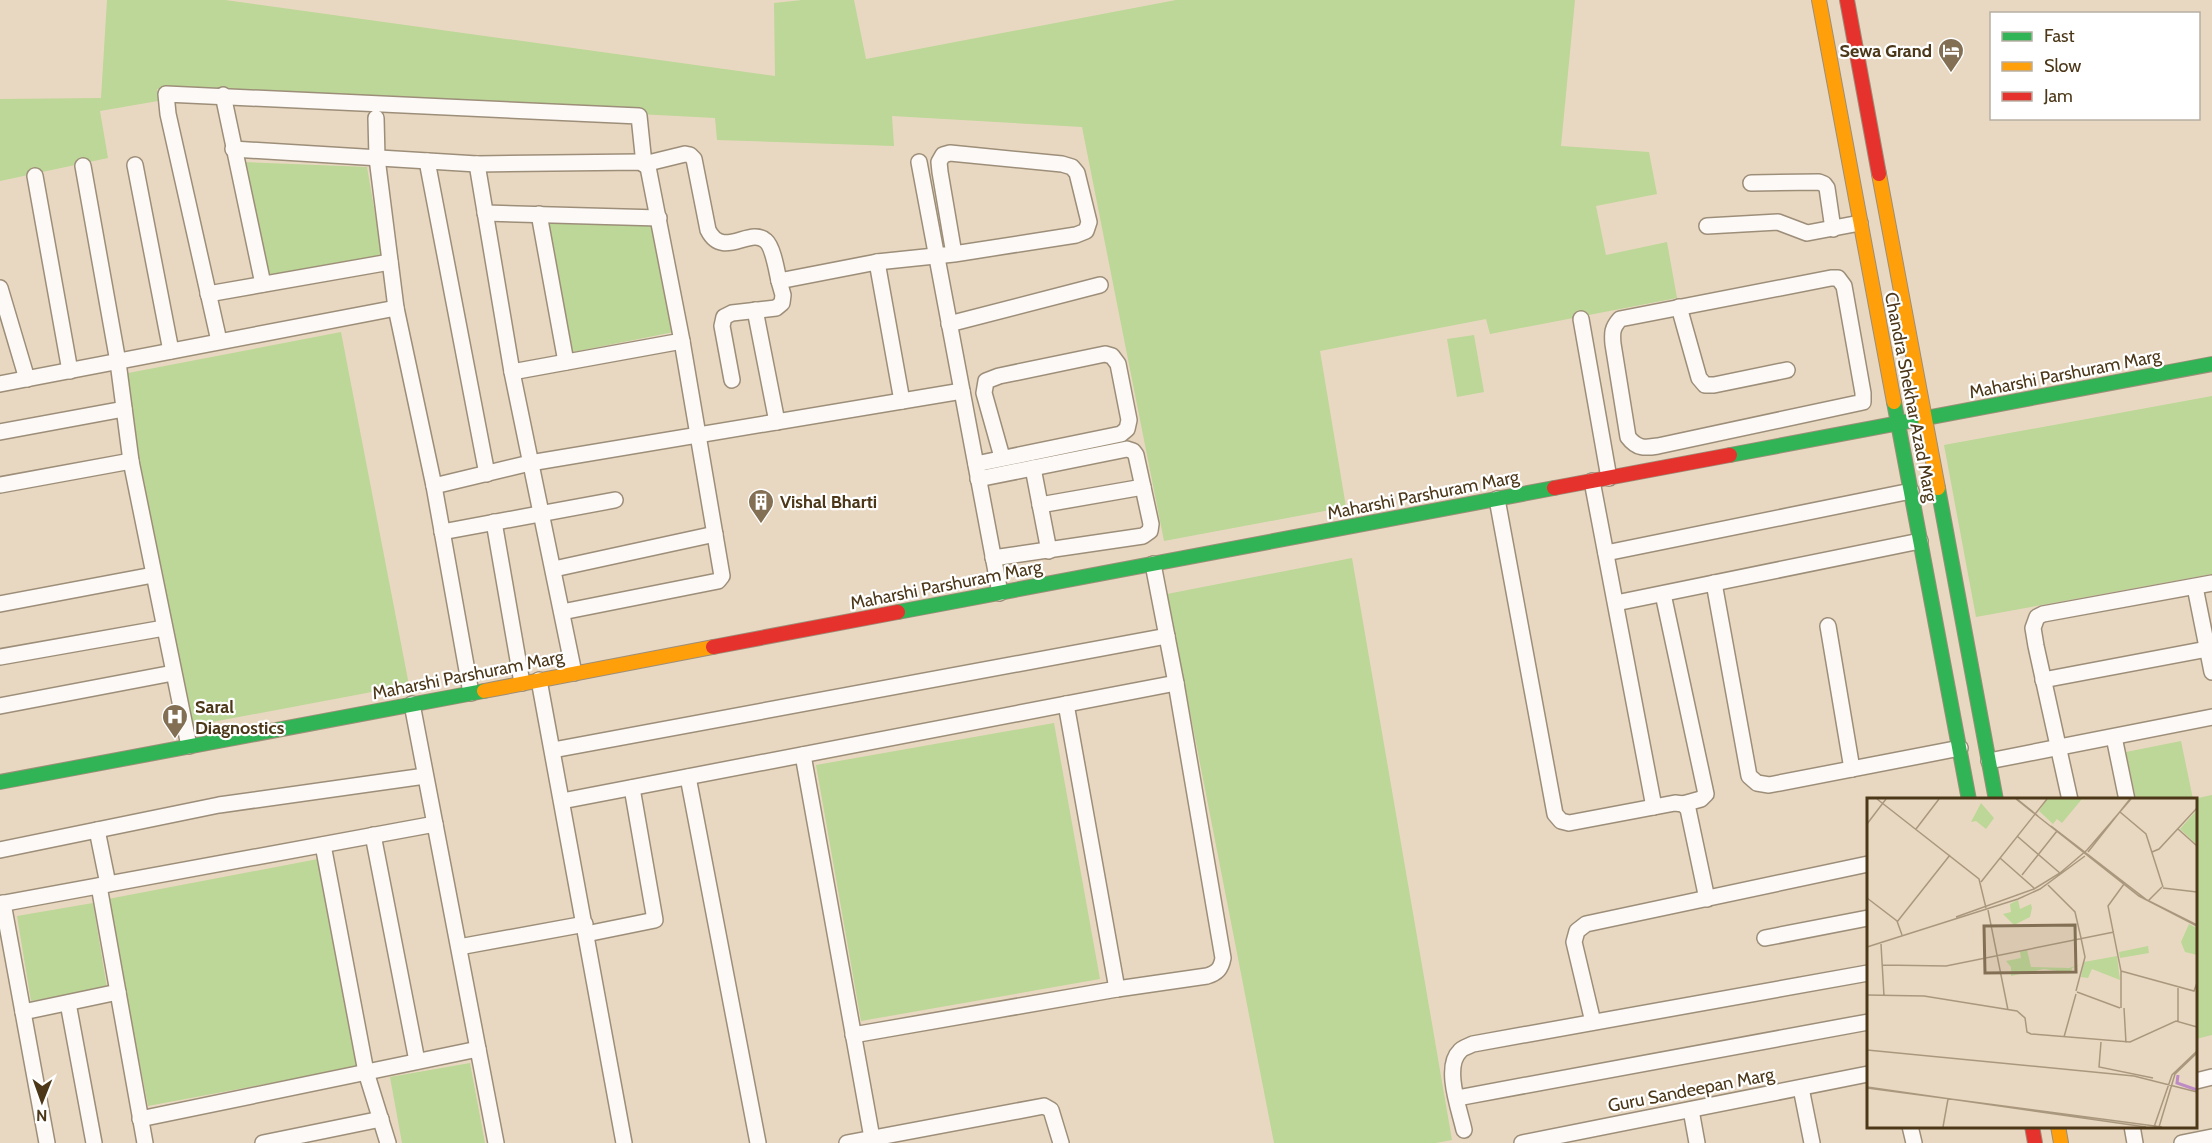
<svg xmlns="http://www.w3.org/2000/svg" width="2212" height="1143" viewBox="0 0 2212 1143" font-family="Cabin,sans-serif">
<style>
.green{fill:#bcd797}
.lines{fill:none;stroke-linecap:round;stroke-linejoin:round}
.street-casing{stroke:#9d8e79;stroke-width:18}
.fast-casing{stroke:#9d8e79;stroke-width:16}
.slow-casing{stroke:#9d8e79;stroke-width:16}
.jam-casing{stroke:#9d8e79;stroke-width:16}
.street{stroke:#fcf9f6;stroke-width:15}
.fast{stroke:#30b455;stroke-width:14}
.slow{stroke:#ff9f0a;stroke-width:14}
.jam{stroke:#e5322d;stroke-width:14}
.labels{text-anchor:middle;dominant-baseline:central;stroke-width:4.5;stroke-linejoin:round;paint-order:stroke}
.poi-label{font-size:18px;font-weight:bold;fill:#4c3819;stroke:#fff;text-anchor:start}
.street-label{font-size:18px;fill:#4c3819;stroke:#fff}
.inset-river{fill:none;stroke:#be8cc5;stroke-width:3}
.inset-road{fill:none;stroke:#aa987e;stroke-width:1.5}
.view{fill:#837054;fill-opacity:0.15;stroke:#837054;stroke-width:3}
.inset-edge{fill:none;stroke:#4c3819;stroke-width:3}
</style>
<rect width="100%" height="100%" fill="#e9d8c1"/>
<g class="green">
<polygon points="107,0 225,0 775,76 774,3 802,0 854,0 866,59 1176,0 1575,0 1561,146 1649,152 1657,194 1596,206 1606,255 1667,242 1677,298 1490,334 1486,319 1320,351 1346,507 1164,541 1082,127 892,116 894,146 717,140 715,118 157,89 158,101 100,111 108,158 0,181 0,99 101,98"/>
<polygon points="243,162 367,167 383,260 268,281"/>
<polygon points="547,220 654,223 674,332 573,352"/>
<polygon points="341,332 409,685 191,726 123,374"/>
<polygon points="1474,335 1484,392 1457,397 1447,339"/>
<polygon points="2212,396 2212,574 1976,617 1944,445"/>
<polygon points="1352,558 1452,1140 1436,1143 1274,1143 1167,594"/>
<polygon points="1054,723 1100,979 861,1021 816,765"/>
<polygon points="2181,741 2193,799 2212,795 2212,1035 2196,1039 2196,800 2136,799 2126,752"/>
<polygon points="318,859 357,1067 148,1106 108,899"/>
<polygon points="93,903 107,988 31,1001 17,916"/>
<polygon points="470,1063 485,1143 402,1143 390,1077"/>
</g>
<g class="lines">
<defs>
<g id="street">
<polyline points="223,95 263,284"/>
<polyline points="376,118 377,158 396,308 434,486 471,693"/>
<polyline points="233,149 477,164 640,162 648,167 682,341 722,576 718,581 562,612"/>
<polyline points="427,161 487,474"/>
<polyline points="919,162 1000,593"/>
<polyline points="477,164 512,372 574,673"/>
<polyline points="135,165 171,351"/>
<polyline points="83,166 118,362 131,461 189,746"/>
<polyline points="35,176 70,371"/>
<polyline points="1751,183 1819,182 1824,184 1827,188 1833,229"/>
<polyline points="485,213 659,218"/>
<polyline points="539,214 566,362"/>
<polyline points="1707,226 1778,222 1807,233 1860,223"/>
<polyline points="877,262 902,401"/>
<path d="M1831,278H1838L1844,286L1863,393V402L1658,446C1645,448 1637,449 1628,437L1613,344C1612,333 1612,328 1620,319Z"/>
<polyline points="0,288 27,379"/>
<polyline points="208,294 390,262"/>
<polyline points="1679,307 1699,378 1705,385 1714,385 1787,370"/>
<polyline points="755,310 777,422"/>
<polyline points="1581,319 1609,478"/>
<polyline points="949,324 1100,285"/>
<path d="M219,341L168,114L166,94L639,116L644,164L685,154L690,155L694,159L708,230C723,260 750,226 766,241C773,247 777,272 779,281L877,262L954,254L1076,235L1086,231L1089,222L1077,173L1072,167L1062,164L950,153L943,155L939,162L940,172L954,254"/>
<polyline points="512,372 682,341"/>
<polyline points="732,380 722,326 724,317 732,313 776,308 782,303 783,295 779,281"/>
<polyline points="0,384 396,308"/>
<polyline points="0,432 124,409"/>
<polyline points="976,464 1121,434 1127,429 1129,420 1118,364 1112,356 1105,354 999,376 986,381 984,393 1002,457"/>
<polyline points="1033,468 1049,551"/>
<polyline points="978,479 1127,449 1133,451 1136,455 1151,524 1150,531 1143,536 993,558"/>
<polyline points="1592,481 1654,807"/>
<polyline points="0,485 131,461"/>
<polyline points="434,486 530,463 962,391"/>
<polyline points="1497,499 1555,814 1561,821 1569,823 1675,803 1683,804 1688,809 1707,899"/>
<polyline points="1040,505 1143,487"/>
<polyline points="494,522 522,683"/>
<polyline points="442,532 615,500"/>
<polyline points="1606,553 1911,491"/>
<polyline points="554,569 715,534"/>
<polyline points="1714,583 1749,776 1757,783 1769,785 1960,748"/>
<polyline points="2195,587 2212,672"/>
<polyline points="1663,594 1706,794 1701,799 1683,804"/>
<polyline points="1616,603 1920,541"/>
<polyline points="0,604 153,575"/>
<polyline points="1828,626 1852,769"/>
<polyline points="0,657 164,628"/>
<polyline points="539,680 624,1143"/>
<polyline points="2043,680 2212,648"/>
<polyline points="412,704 496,1143"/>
<polyline points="1066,704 1117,989"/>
<polyline points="0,706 173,673"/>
<polyline points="2114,737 2127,800"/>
<polyline points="553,750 1167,636"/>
<polyline points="803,755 872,1138"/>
<polyline points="1989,761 2212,717"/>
<polyline points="688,777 758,1143"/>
<polyline points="2070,800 2036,646 2033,628 2037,617 2043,614 2212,583"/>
<polyline points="562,801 1176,683"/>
<polyline points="97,830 108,884"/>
<polyline points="373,835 417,1061"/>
<polyline points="323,845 366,1072 388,1143"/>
<polyline points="0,850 219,805 425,776"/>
<polyline points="99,886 145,1143"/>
<polyline points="3,903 47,1143"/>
<polyline points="0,904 435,824"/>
<polyline points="586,934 655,920 632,788"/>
<polyline points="1765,938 1868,918"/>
<polyline points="459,947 585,924"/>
<polyline points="68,1003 94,1143"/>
<polyline points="23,1012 118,992"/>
<polyline points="1593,1022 1574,942 1577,931 1586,924 1868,864"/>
<path d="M853,1035L1117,989L1207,976C1217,973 1221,969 1223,958L1176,683L1153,564"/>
<polyline points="2196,1081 2212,1077"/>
<polyline points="1801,1088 1812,1143"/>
<polyline points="1457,1098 1868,1022"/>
<polyline points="1691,1110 1697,1143"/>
<polyline points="140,1119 478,1049"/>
<polyline points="1910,1126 1914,1143"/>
<polyline points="2132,1126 2135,1143"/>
<path d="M1464,1130C1460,1111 1443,1067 1460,1051C1462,1048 1469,1046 1473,1044L1868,973"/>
<polyline points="263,1143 381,1119"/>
<polyline points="847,1143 1044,1106 1051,1110 1061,1143"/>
<polyline points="1522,1143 1868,1074"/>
<polyline points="2182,1143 2212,1137"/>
</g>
<g id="fast">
<polyline points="1894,402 1969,800"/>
<polyline points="1730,455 2212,364"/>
<polyline points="1938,488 1996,800"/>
<polyline points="898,612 1554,488"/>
<polyline points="0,782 484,691"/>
</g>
<g id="slow">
<polyline points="1819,0 1894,402"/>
<polyline points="1879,174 1938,488"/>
<polyline points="484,691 713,647"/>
<polyline points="2058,1126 2061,1143"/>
</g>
<g id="jam">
<polyline points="1847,0 1879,174"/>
<polyline points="1554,488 1730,455"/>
<polyline points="713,647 898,612"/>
<polyline points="2032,1126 2035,1143"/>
</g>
</defs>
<use href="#street" class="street-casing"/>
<use href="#fast" class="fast-casing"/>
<use href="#slow" class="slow-casing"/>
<use href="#jam" class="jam-casing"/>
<use href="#street" class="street"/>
<use href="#fast" class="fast"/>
<use href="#slow" class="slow"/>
<use href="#jam" class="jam"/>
</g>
<defs>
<symbol id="hotel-pin" viewBox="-11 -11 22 30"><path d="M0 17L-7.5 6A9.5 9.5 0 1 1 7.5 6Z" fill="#837054" stroke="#fff"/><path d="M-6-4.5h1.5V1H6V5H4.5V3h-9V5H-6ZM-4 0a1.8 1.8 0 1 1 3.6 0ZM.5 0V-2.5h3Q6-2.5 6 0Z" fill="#fff"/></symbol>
<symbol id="building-pin" viewBox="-11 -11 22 30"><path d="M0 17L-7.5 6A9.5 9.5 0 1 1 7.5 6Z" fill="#837054" stroke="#fff"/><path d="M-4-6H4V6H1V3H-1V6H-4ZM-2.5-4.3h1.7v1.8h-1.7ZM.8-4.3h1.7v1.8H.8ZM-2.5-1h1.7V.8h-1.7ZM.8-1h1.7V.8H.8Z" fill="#fff"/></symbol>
<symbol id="hospital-pin" viewBox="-11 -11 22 30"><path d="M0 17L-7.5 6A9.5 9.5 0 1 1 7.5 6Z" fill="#837054" stroke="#fff"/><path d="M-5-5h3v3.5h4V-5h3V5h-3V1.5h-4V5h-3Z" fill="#fff"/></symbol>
</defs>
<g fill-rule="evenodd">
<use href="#hotel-pin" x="1936" y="36" width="30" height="40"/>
<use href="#building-pin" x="746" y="487" width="30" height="40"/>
<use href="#hospital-pin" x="160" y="702" width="30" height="40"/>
</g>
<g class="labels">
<g class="poi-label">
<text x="1932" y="51" text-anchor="end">Sewa Grand</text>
<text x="780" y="502">Vishal Bharti</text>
<text x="195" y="707">Saral<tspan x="195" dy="21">Diagnostics</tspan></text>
</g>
<g class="street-label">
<text transform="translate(2065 374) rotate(-11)">Maharshi Parshuram Marg</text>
<text transform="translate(1911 397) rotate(79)">Chandra Shekhar Azad Marg</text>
<text transform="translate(1423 495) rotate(-11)">Maharshi Parshuram Marg</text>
<text transform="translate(946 585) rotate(-11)">Maharshi Parshuram Marg</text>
<text transform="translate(468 675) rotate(-11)">Maharshi Parshuram Marg</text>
<text transform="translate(1691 1090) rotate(-11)">Guru Sandeepan Marg</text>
</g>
</g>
<g transform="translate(1867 798)">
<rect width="330" height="330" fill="#e9d8c1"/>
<path d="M180,1H215L195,25L190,21L186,26L172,13ZM114,5L127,20L119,31L109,23L104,24ZM330,12V47L313,31ZM151,102L153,111L164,106L165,110L163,119L147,127L136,116L144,114L143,106ZM322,126L330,130V157L318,154L314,144ZM281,148L282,155L253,160L252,154ZM160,152L164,169L202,170L215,166L205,170L204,175L177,171L144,178V169L139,163L154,160L153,154ZM250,158L253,182L225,171L221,180L214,179L217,164Z" fill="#bcd797"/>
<path class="inset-river" d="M311,277L310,285L330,292"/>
<path class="inset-road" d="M10,1L112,81L119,110M149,1L272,98L330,128M150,1L171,18M253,14L279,36L296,89M0,26L19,1M184,28L280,102L330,127M49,31L72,1M311,31L330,48M150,38L194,76M221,54L263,1M285,54L292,51L330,10M133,60L168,91M155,77L190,33M114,84L180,1M181,87L208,114L214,140M296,90L330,94M0,100L30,123L35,137M281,103L295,89M121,112L141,212M89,119L167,91L193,75L220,52L264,1M30,124L83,57M14,146L17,198M0,149L151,101L173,91L218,58M15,167L79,168L247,134M254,173L327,193L330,185M311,190V223M209,193L218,159L214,140M210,194L253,210M0,197L57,198L150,213L158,220L160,234L164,236L263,244L309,223L330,229M254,210V173L241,108L257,86M257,210L259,245M197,239L209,196M234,244L232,269L286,280M0,252L267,278L330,294M0,289L279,329M0,290L295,329M76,329L81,301M287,329L305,277L330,253M292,329L308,276L330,255"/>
<path class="view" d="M208,127L209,174L118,175L117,128Z"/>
<rect width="330" height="330" class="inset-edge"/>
</g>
<rect x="1990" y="12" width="210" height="108" fill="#ffffff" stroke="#b7afa3" stroke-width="1.5"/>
<rect x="2002" y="32" width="30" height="9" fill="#30b455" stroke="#b7afa3" stroke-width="1.5"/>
<text x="2044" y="42" font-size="18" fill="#4c3819">Fast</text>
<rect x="2002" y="62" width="30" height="9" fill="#ff9f0a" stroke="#b7afa3" stroke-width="1.5"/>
<text x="2044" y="72" font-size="18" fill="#4c3819">Slow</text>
<rect x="2002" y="92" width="30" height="9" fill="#e5322d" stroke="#b7afa3" stroke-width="1.5"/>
<text x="2044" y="102" font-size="18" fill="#4c3819">Jam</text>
<g transform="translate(42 1101) rotate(181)" stroke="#ffffff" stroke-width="4.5" paint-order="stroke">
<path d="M0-4.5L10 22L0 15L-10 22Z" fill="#4c3819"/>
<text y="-9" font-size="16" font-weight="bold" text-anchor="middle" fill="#4c3819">N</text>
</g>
</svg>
